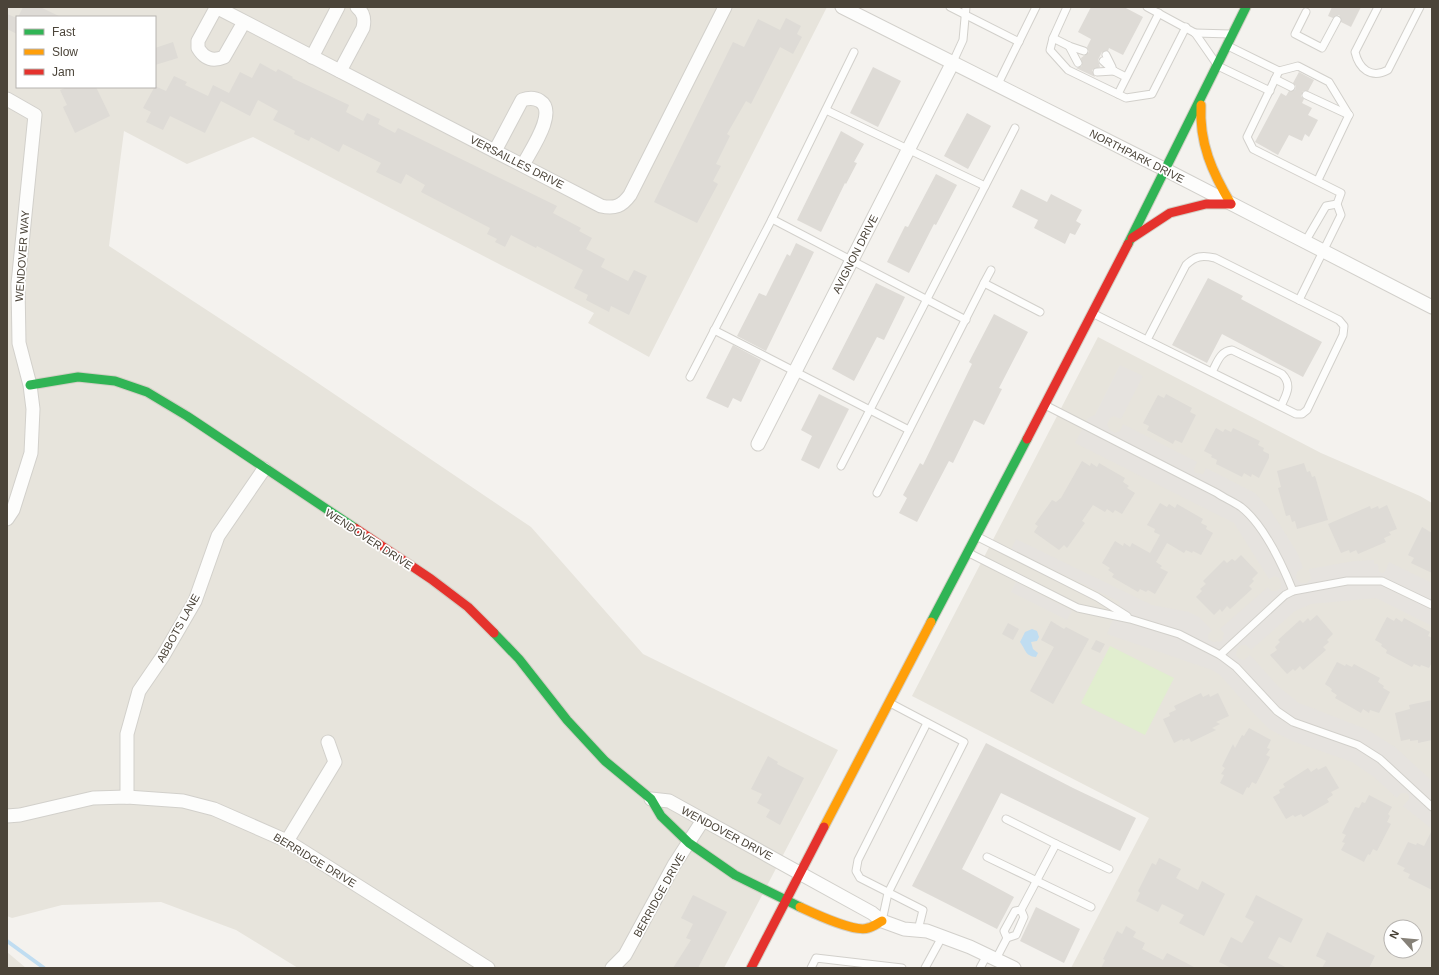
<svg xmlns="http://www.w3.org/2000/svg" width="1439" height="975" viewBox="0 0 1439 975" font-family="Arial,sans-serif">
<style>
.residential{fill:#e7e4dc;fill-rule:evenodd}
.green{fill:#e1eecf}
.parking{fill:#e6e3df}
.water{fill:#c0ddf1}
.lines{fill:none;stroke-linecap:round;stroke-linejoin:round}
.stream{stroke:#c0ddf1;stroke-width:4}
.building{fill:#dedbd6}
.lane-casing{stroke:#d2d0cb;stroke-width:9}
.street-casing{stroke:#d2d0cb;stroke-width:15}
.fast-casing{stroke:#d3cfc5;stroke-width:11}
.slow-casing{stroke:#d3cfc5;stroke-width:11}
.jam-casing{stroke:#d3cfc5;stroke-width:11}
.lane{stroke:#fdfdfc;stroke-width:7}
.street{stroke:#fdfdfc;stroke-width:13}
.fast{stroke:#30b455;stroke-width:9}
.slow{stroke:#ff9f0a;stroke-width:9}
.jam{stroke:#e5322d;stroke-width:9}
.labels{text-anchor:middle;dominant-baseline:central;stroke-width:3.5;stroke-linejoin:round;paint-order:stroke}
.street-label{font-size:11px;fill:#4b4439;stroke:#fff}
</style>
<rect width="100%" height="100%" fill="#f4f2ee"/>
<g class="residential">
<path d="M7,7H827L649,357L588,323L594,313L253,137L187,164L124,131L109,246L306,375L531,527L643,654L838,750L724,968H298L236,930L161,902L62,905L12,918L7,916ZM17,17H155V87H17Z"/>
<path d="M1098,337L1321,453L1420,496L1432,503V968H1071L1149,818L912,696ZM1391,927H1415V951H1391Z"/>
<polygon points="7,952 26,968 7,968"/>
</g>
<polygon class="green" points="1110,646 1174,678 1145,735 1081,703"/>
<g class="parking">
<polygon points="1120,365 1143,376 1121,419 1114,416 1110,418 1107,424 1110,430 1115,433 1120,431 1123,424 1197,462 1194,469 1195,473 1203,474 1206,468 1255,493 1271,511 1297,552 1303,568 1297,572 1296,578 1301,583 1307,583 1311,579 1309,569 1354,561 1374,560 1374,564 1378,564 1379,572 1383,573 1386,570 1389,562 1432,583 1432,626 1376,598 1311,604 1295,611 1251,650 1246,645 1241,645 1237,649 1236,655 1239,659 1244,660 1250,655 1278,686 1299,703 1366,729 1395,747 1432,781 1432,829 1403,806 1409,799 1409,795 1406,793 1401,793 1397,798 1374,777 1352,762 1292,741 1269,729 1256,716 1220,675 1212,670 1107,634 1120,602 1011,549 1016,539 1152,605 1189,612 1199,617 1212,630 1208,635 1208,639 1213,642 1222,641 1224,633 1220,629 1268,587 1271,591 1276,591 1280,589 1281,583 1279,578 1275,576 1269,579 1234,523 1075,443 1088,418 1095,415"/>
<polygon points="1016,582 1072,611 1067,620 1011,592"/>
</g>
<path class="water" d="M1032,629L1037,631L1039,637L1037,641L1031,642L1033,649L1038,653L1036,657C1025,656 1026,650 1020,642L1025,632Z"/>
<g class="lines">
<polyline class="stream" points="7,941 44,968"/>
</g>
<g class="building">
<polygon points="23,7 40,7 61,17 18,17"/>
<polygon points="1091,7 1124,7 1143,17 1123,55 1109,48 1108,51 1102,52 1098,60 1100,67 1092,70 1095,77 1076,68 1082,66 1081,58 1089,52 1087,47 1091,39 1078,32"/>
<polygon points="1332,7 1361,7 1351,27 1341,22 1341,18 1339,15 1333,18 1328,16"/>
<polygon points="7,14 17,18 17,34 7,29"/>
<polygon points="786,18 801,26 797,34 802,37 793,54 780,47 751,104 746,101 727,134 730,136 716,164 721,166 713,181 718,184 697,223 654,202 733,42 744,47 758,19 780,30"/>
<polygon points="173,42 178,58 155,65 155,48"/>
<polygon points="260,63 276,72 278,69 293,77 292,78 349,105 346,112 363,121 367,113 380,119 378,124 395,133 398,128 557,206 553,213 581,228 579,231 592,238 586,249 605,259 601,267 628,281 634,270 647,276 629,315 611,306 609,312 586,300 588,295 574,288 583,270 537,246 536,248 511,235 505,247 495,242 497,239 487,234 490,228 421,192 425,185 406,174 401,184 376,172 381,163 343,144 339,152 311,137 309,141 294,134 295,131 273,120 278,111 258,100 250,116 221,101 205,133 170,116 163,130 146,122 151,112 143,108 155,86 166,91 174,76 187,82 185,85 208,96 213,85 229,93 240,72 252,78"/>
<polygon points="873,67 901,81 878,127 850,113"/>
<polygon points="1299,72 1314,80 1308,91 1303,91 1301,96 1304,99 1302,103 1312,108 1308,115 1318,120 1309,137 1305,134 1302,141 1289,135 1278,155 1255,142 1281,93 1286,96 1289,91 1295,90 1296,86 1293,83"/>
<polygon points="67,87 96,87 110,116 75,133 63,107 67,105 60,90"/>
<polygon points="967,113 991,126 968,169 944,156"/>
<polygon points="841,131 864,144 854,162 857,163 846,184 845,183 821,232 797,220"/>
<polygon points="936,174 957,185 936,225 934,224 909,273 887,262 905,226 908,227"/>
<polygon points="1021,189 1047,202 1051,194 1082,210 1076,221 1081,224 1075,235 1070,233 1065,244 1034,228 1038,220 1012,207"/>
<polygon points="796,243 814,252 766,351 737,336 759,293 766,296 787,254 790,256"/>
<polygon points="1208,278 1243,296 1241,299 1322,342 1303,377 1222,334 1207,363 1172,345"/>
<polygon points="876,283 905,297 884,340 877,337 854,381 832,369"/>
<polygon points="994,314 1028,332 999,388 1002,389 984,425 974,420 953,463 949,461 917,522 899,513 907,498 903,495 920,463 923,465 972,364 969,362"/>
<polygon points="733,345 761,360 741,402 733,398 728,408 706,398"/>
<polygon points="819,394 849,409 819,469 801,460 812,436 801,430"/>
<polygon points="1166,394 1192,408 1190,412 1196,415 1182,443 1175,440 1173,444 1147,430 1149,426 1143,423 1158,395 1164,398"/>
<polygon points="1216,428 1223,432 1225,429 1231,432 1233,428 1260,441 1258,445 1264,448 1263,451 1269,454 1269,458 1259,478 1252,474 1251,477 1244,473 1242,477 1216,464 1217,460 1211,457 1212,455 1204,451"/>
<polygon points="1082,461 1090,466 1091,463 1097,467 1099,463 1125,478 1123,482 1129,486 1127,488 1135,493 1122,514 1115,510 1113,513 1107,509 1105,512 1093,505 1082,521 1085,523 1067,548 1064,545 1059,550 1034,532 1038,526 1035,524 1052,500 1056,502 1061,498"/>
<polygon points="1304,463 1307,472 1310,471 1312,477 1315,476 1328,520 1297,529 1295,521 1292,522 1290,515 1286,516 1278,488 1281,487 1277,471"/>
<polygon points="1160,503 1167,507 1169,504 1175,508 1177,504 1203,519 1201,523 1207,526 1206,529 1213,533 1201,555 1193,551 1192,553 1186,550 1184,553 1167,543 1156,562 1162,566 1160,568 1168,572 1155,594 1148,590 1146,592 1140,589 1138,592 1112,577 1114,574 1108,570 1110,568 1102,563 1115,541 1123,546 1124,543 1130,547 1132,543 1150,553 1160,535 1154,532 1155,529 1147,525"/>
<polygon points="1387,505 1397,529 1389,532 1391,535 1384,538 1386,542 1358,554 1356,550 1350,553 1349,550 1341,553 1328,524 1370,506 1371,509 1378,506 1379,509"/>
<polygon points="1422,527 1432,533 1432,573 1411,563 1414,558 1408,555"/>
<polygon points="1241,555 1258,573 1252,579 1254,581 1249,586 1252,589 1230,609 1227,606 1222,612 1220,609 1214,615 1196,597 1202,591 1200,589 1206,584 1203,581 1224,560 1227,563 1232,559 1235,561"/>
<polygon points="1317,615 1333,634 1327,640 1329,642 1323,647 1326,650 1303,670 1300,666 1295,671 1293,669 1287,674 1270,655 1277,650 1275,647 1280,642 1278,640 1300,620 1303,623 1308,618 1310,621"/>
<polygon points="1387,617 1394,621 1396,618 1402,622 1404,618 1430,632 1428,636 1432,638 1432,662 1429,668 1421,665 1420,667 1414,664 1412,667 1386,653 1387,650 1381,646 1382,644 1375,640"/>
<polygon points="1051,621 1064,629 1066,627 1089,639 1053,704 1030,691 1054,647 1041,640"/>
<polygon points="1008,623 1019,629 1013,640 1002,634"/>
<polygon points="1096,640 1105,644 1100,653 1091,649"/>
<polygon points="1337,662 1345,666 1346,664 1352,667 1354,664 1380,678 1378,682 1384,686 1383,688 1390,692 1379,713 1370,710 1369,713 1363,709 1361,713 1335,698 1337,695 1331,691 1332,689 1325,684"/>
<polygon points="1201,693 1203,697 1209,694 1210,697 1218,693 1229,716 1216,722 1220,724 1212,728 1216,730 1191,742 1189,738 1183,741 1182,739 1174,743 1163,719 1170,716 1169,713 1176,710 1174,706"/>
<polygon points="1432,700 1432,740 1418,743 1418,740 1410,741 1410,739 1401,741 1395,713 1410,709 1409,705"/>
<polygon points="1249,728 1271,740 1267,748 1270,749 1266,755 1270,757 1256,784 1252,782 1249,788 1247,787 1243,795 1220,783 1224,775 1221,774 1225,768 1222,766 1233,744 1235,748 1242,735 1244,736"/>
<polygon points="986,743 1073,788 1136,818 1120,851 1001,793 962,869 1014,897 997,929 912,886"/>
<polygon points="768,756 778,762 777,764 804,778 780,825 766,817 770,810 757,803 762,794 751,789"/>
<polygon points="1326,766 1339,788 1331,792 1333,795 1327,799 1329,802 1303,817 1301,814 1295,817 1293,815 1286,819 1273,797 1280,793 1279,790 1285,787 1283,784 1308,768 1311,772 1317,768 1318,770"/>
<polygon points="1369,795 1392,807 1388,814 1390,816 1387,822 1391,824 1377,851 1373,849 1370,855 1368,854 1364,862 1341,850 1345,843 1342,842 1346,835 1342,833 1355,807 1359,808 1362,802 1365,803"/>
<polygon points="1432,830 1432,890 1408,878 1410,874 1403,871 1405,868 1397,864 1408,842 1416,845 1417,843 1424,846"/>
<polygon points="1159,858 1181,869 1176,878 1198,890 1202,881 1225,894 1204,936 1179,923 1184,915 1162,904 1158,912 1136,901 1140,893 1138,891 1152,863 1156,865"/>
<polygon points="693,895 727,912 698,968 673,968 691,940 686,938 693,924 681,918"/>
<polygon points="1256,895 1303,919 1291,943 1279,937 1268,958 1287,968 1231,968 1219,962 1231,937 1242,943 1254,922 1245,917"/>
<polygon points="1036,907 1080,929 1064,963 1020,941"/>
<polygon points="1126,926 1136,932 1133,937 1145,943 1142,949 1163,960 1167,953 1196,968 1101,968 1105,960 1103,959 1117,931 1122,934"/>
<polygon points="1327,932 1375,956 1369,968 1322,968 1326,961 1316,956"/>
</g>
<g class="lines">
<defs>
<g id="lane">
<polyline points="950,7 1019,42"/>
<polyline points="1067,7 1053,38 1050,50 1068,70 1126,98 1152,94 1186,27"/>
<polyline points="1147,7 1195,33 1218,66 1270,91"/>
<path d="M1378,7L1355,52C1359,69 1371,79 1388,70L1420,7"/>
<polyline points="1306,12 1295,34 1322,48 1337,20"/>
<polyline points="1195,33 1231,34"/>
<polyline points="1053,38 1069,46 1084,51"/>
<polyline points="1069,46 1078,63"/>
<polyline points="1228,46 1279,71 1298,66 1329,82 1349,115"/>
<polyline points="1106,55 1112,67"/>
<polyline points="1103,61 1114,71 1126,77"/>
<polyline points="952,64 963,40 966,7"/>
<polyline points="1279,71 1247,137 1253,149 1341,193 1337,204 1341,215 1299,300"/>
<polyline points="1097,72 1114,71"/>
<polyline points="1275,79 1291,87"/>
<polyline points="997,86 1036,7"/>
<polyline points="1118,94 1159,13"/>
<polyline points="1306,95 1349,115"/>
<polyline points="826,110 985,186"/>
<polyline points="1318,180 1349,115"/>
<polyline points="772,219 966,320"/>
<polyline points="1305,242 1326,206 1337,204"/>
<polyline points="984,283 991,270"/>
<path d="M1092,313L1296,414H1302L1307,410L1343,335L1344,326L1339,320L1215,258C1202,255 1195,256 1186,265L1147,340"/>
<polyline points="714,330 909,430"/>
<path d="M1212,372C1217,363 1220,351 1232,350L1282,374C1293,385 1286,395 1281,406"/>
<polyline points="690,377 772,219 854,52"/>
<path d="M1045,405L1217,493C1224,498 1234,502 1241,507C1264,525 1282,564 1293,591"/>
<polyline points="841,466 1015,128"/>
<polyline points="877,493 984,283 1040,312"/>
<polyline points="978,537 1097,597 1127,616"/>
<polyline points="969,553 1078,608 1130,619 1179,634 1220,655 1236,667 1277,711 1293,722 1358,745 1380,759 1432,807"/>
<polyline points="1220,655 1285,595 1293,591 1347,581 1382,581 1432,605"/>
<polyline points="1006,819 1056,844"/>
<polyline points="987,857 1091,907"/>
<polyline points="1021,910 1056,844 1109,869"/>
<polyline points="882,921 888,893 964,742 890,703"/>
<polyline points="918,930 923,910 860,878 856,871 858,860 927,723"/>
<polyline points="1007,938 1004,931 1015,911 1021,910"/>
<polyline points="996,959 1007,938 1016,935 1024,917 1021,910"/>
<polyline points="811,968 816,958 902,968"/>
<polyline points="925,968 942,937"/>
<polyline points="980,968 987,955"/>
</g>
<g id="street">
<path d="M216,7L601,206C615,209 622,206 630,195L725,7"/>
<polyline points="842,7 1166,170 1432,307"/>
<path d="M216,8L198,41V48C204,58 212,62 224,57L244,22"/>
<polyline points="312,57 338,7"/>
<path d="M340,71L363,28C365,19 364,13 357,7"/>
<polyline points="7,99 35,115 18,284 19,343 30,385 33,409 31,453 13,510 7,519"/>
<path d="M495,151L522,100C528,98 534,97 540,101C558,112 530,151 523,165"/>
<polyline points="758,444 952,64"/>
<polyline points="127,797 127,734 139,691 163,656 195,601 218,536 264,469"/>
<polyline points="651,799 669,801 872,913 882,921 904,929 927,931 970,947 1014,968"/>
<polyline points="7,816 20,815 93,798 127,797 183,801 214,809 287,841 488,968"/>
<polyline points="287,841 335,762 328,742"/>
<polyline points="612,968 625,955 674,865 703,820"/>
</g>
<g id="fast">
<polyline points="1128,244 1246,7"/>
<polyline points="30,385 78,377 115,381 147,392 187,416 355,528"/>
<polyline points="931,622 1027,439"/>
<polyline points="494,633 519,659 567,720 605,761 651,799 661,816 689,843 735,875 800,907"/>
</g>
<g id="slow">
<path d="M1201,105C1199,143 1212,172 1231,204"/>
<polyline points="824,827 931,622"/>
<path d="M800,907C813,913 855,933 868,928C873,927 878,923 882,921"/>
</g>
<g id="jam">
<polyline points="1132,238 1170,213 1206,204 1231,204"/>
<polyline points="1027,439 1128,244"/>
<polyline points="355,528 431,579 468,607 494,633"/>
<polyline points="751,968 824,827"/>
</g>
</defs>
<use href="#lane" class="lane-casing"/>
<use href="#street" class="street-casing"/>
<use href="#fast" class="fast-casing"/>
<use href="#slow" class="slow-casing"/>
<use href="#jam" class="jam-casing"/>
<use href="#lane" class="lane"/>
<use href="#street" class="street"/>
<use href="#fast" class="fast"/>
<use href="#slow" class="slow"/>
<use href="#jam" class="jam"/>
</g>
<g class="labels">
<g class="street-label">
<text transform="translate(1137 156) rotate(27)">NORTHPARK DRIVE</text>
<text transform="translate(517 162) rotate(27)">VERSAILLES DRIVE</text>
<text transform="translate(855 254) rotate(-63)">AVIGNON DRIVE</text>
<text transform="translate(22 256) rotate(-86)">WENDOVER WAY</text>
<text transform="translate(369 539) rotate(33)">WENDOVER DRIVE</text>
<text transform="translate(178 628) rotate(-61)">ABBOTS LANE</text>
<text transform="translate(727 833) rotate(28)">WENDOVER DRIVE</text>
<text transform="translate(315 860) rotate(31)">BERRIDGE DRIVE</text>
<text transform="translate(659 895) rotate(-61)">BERRIDGE DRIVE</text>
</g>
</g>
<rect width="1439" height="975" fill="none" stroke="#4b4439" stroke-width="16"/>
<rect x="16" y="16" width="140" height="72" fill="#ffffff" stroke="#b7b4b0"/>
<rect x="24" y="29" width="20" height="6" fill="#30b455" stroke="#b7b4b0"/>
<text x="52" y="36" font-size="12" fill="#4b4439">Fast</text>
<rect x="24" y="49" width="20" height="6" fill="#ff9f0a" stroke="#b7b4b0"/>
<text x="52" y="56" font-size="12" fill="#4b4439">Slow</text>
<rect x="24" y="69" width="20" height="6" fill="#e5322d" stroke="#b7b4b0"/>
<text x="52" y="76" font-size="12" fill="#4b4439">Jam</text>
<g transform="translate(1403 939) rotate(297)"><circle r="19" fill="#ffffff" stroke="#b7b4b0"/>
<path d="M0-3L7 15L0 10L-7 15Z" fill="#868178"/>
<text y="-6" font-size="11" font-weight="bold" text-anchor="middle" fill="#4b4439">N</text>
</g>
</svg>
